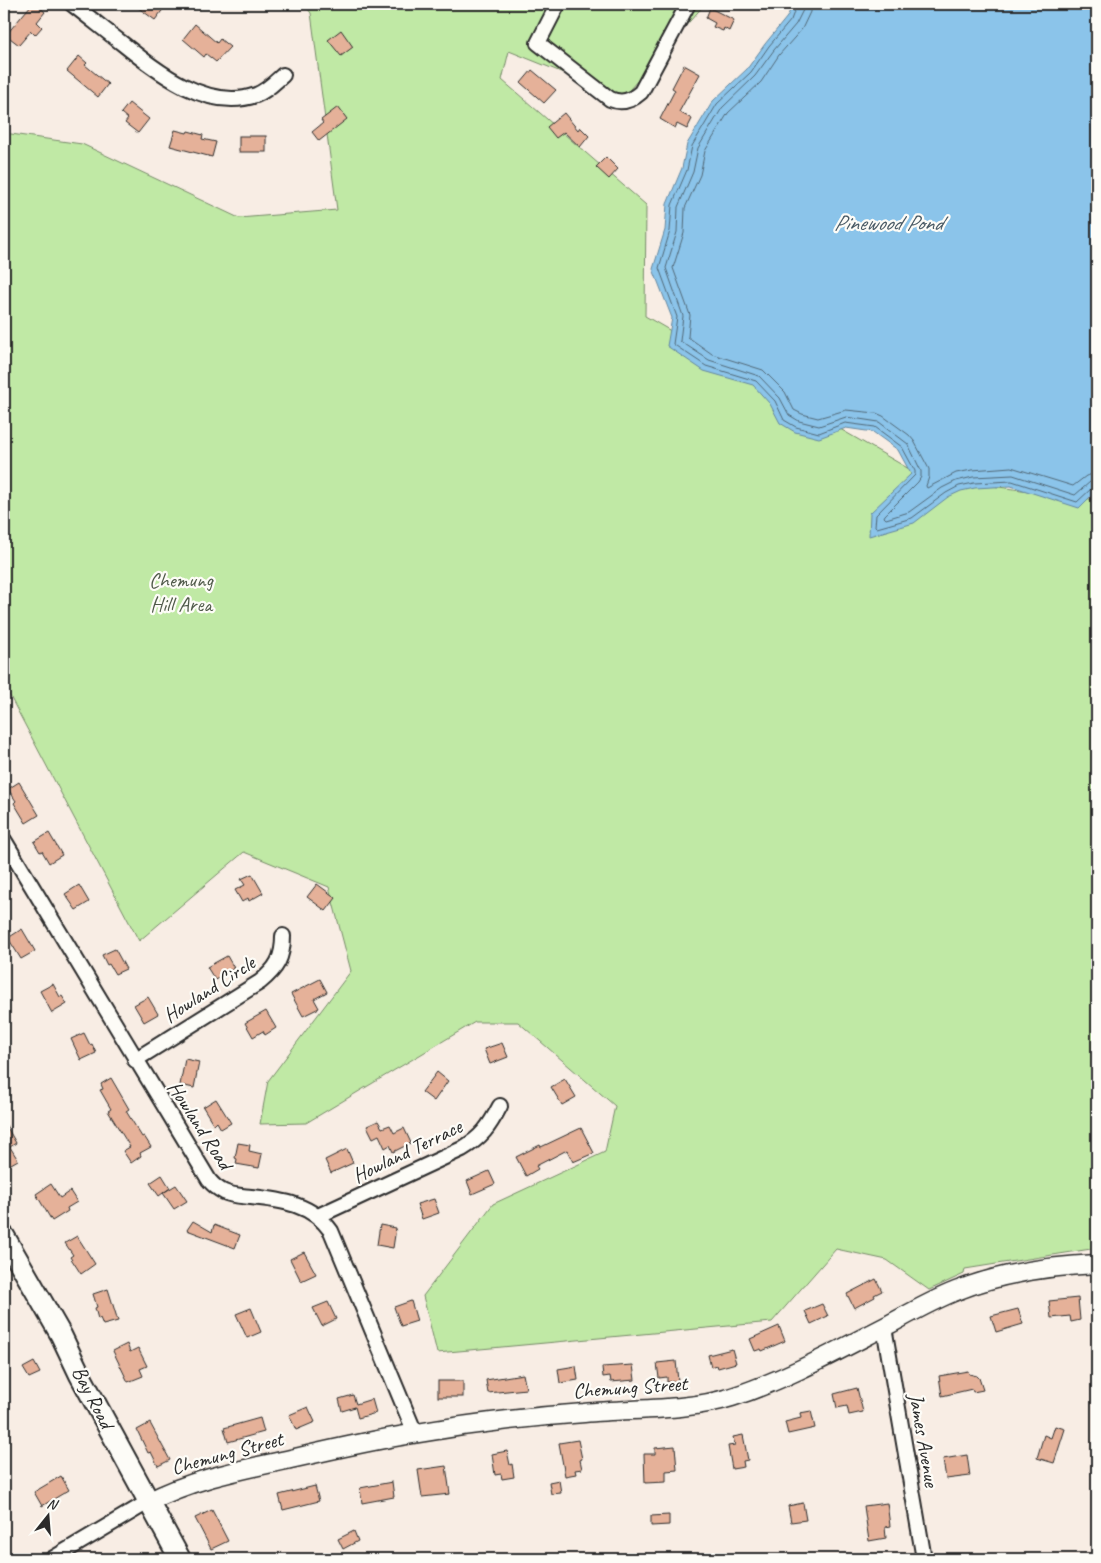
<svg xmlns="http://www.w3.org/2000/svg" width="1101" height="1563" viewBox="0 0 1101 1563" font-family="Caveat,sans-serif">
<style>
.green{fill:#c0e9a5;stroke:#768a68}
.water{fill:#8bc4ea;stroke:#65879e}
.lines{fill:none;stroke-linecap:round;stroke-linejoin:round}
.shore{stroke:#516877;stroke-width:1}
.building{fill:#e5b199;stroke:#2b2b2b}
.minor-casing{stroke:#2b2b2b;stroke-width:18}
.tertiary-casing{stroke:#2b2b2b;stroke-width:21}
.secondary-casing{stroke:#2b2b2b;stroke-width:24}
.minor{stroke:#fdfcf7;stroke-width:14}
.tertiary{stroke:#fdfcf7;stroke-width:18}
.secondary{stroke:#fdfcf7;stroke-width:20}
.labels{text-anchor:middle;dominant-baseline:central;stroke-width:4.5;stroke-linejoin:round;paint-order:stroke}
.park-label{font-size:21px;fill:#505a4a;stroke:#fdfcf7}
.street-label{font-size:21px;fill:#2b2b2b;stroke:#fdfcf7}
.water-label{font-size:22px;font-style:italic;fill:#485964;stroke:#fdfcf7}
</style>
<rect width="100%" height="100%" fill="#f8ede4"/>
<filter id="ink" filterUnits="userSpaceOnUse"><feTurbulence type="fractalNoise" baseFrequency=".02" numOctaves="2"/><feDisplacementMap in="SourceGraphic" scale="10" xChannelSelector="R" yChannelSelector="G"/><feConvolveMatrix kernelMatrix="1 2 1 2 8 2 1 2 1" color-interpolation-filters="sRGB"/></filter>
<g filter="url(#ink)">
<polygon class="green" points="304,4 705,4 623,97 509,51 502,80 646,205 645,316 923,477 1097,500 1097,1248 965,1269 964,1274 929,1290 887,1260 836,1249 772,1322 437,1353 423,1296 493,1204 605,1152 615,1106 518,1022 475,1022 306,1123 260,1124 268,1081 351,971 329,887 244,852 139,941 4,685 4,133 82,144 239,218 337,210 311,13"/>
<polygon class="water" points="793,4 1097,4 1097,490 1079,508 1011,486 975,488 961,491 948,497 914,523 869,536 870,513 911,474 898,450 873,432 846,428 819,438 795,432 780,423 770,404 753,385 704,371 667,346 672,318 653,269 665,230 667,204 682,168 687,144 713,101 747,69 765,44 787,17"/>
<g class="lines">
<g class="shore">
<polyline points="797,4 791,20 769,46 751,72 717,104 692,146 687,170 672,205 670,231 659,268 677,317 673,344 706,366 756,381 775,401 784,420 796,427 819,433 845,423 875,427 902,447 915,471 915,475 876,515 875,526 877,528 912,518 946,493 959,486 974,483 1012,481 1077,502 1092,488 1097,487"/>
<polyline points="804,4 803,10 796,24 774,50 755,76 722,108 698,148 693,172 678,207 677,232 666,268 683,316 680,341 709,360 759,376 780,398 789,415 799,421 819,426 846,417 879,422 908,444 921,471 921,477 918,482 885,515 884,517 886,519 909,512 942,488 956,481 973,477 1013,475 1075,495 1090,482 1097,480"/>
<polyline points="811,4 810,12 802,29 779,55 761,82 728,113 705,151 700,175 685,208 684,233 673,268 690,315 688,337 712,354 763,370 785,392 794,410 802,414 818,418 846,410 876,413 883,416 909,435 914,441 929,469 929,477 926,486 927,488 956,473 972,470 1011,467 1073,486 1086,476 1097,473"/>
</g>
</g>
<g class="building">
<polygon points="32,4 36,4 45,12 37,22 42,27 35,35 31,31 19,45 6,35"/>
<polygon points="133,4 159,4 164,8 155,20"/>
<polygon points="710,8 734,20 729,31 724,28 723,31 713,27 715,23 706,18"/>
<polygon points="195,24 217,43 220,39 230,47 216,62 206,54 204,57 183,39"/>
<polygon points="341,30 353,47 341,56 328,40"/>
<polygon points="79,56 87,63 85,65 108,84 98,97 67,71"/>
<polygon points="684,65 700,74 679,112 692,119 687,129 677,124 675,128 660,119 675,90 672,88"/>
<polygon points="532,70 556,90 544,103 521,83"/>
<polygon points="129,103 149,119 138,133 125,123 128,119 121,113"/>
<polygon points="338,107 347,119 319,141 312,132 323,123 321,120"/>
<polygon points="564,113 578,130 580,127 589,136 580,147 564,132 556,138 547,127"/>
<polygon points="175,130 187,133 188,131 203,135 202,139 216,142 212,157 170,146"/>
<rect x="239" y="136" width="27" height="16"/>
<polygon points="606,157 618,169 609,179 596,167"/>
<polygon points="19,782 39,815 26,823 14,803 16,801 8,789"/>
<polygon points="49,833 62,855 49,863 42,851 40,852 34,842"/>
<polygon points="252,874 263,893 249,901 248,898 242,902 235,890 245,885 241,879"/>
<polygon points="317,884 336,898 326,911 307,897"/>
<polygon points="79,885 89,902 76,910 65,894"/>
<polygon points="22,929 35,951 21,959 8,938"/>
<polygon points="115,949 126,969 115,974 109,964 107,965 102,955"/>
<polygon points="227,956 234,968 215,980 207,967"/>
<polygon points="320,979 327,992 314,999 319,1008 303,1016 291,994"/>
<polygon points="53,984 60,997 62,996 67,1004 52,1013 40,991"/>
<polygon points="148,997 158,1014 144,1022 134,1005"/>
<polygon points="266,1011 276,1028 265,1035 263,1031 253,1037 245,1023"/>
<polygon points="84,1033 90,1045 92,1044 96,1053 81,1060 71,1039"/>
<polygon points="502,1043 508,1057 490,1064 484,1049"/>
<polygon points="185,1059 199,1062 194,1088 180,1085"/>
<polygon points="437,1072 448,1081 434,1101 422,1092"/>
<polygon points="111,1078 129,1109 126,1111 142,1137 144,1136 151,1147 140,1153 141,1156 131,1163 123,1151 130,1147 108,1111 111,1109 100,1090 103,1089 101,1084"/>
<polygon points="565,1079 576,1097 562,1105 551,1087"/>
<polygon points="216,1099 231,1123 221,1129 217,1122 214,1125 203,1107"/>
<polygon points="378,1121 382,1128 390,1125 394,1133 404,1128 411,1143 393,1152 390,1145 385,1148 379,1135 373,1138 367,1126"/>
<polygon points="4,1122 16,1143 10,1147 18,1160 4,1168"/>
<polygon points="581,1128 594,1153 573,1162 567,1150 536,1166 538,1169 526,1176 516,1157 540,1145 541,1147"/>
<polygon points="238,1143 250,1145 249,1151 262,1154 259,1168 236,1164 237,1159 235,1158"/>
<polygon points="347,1149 353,1163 331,1173 325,1160"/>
<polygon points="489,1171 495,1184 472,1194 467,1181"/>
<polygon points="162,1175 170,1188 163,1193 176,1185 187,1201 174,1209 163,1193 159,1196 150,1183"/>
<polygon points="51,1184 60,1198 70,1191 77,1202 67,1208 68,1211 52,1221 36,1194"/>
<polygon points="434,1199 439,1213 422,1219 417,1204"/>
<polygon points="193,1221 212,1232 214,1225 240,1235 235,1248 187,1230"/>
<polygon points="380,1225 396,1228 393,1248 377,1245"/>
<polygon points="77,1236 95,1264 81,1274 70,1257 73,1255 65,1243"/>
<polygon points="304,1252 316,1274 301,1281 290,1259"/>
<polygon points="876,1279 882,1291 874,1295 875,1297 854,1308 847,1294"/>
<polygon points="108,1289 118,1321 103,1325 100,1318 98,1319 95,1308 97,1307 93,1294"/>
<polygon points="1078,1298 1080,1320 1071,1322 1070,1316 1051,1318 1049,1301"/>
<polygon points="411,1301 417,1321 401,1326 394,1307"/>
<polygon points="328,1302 336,1319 322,1326 313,1308"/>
<polygon points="822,1304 828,1316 811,1324 805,1311"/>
<polygon points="251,1308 261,1332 247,1338 236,1314"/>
<polygon points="1018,1309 1023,1324 996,1332 991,1316"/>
<polygon points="779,1326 785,1341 762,1351 761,1349 755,1351 750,1339"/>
<polygon points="127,1344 130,1352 138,1348 147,1366 140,1369 143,1376 128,1382 113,1351"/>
<polygon points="732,1349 736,1363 718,1368 717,1365 711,1367 708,1355"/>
<polygon points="676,1361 678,1381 667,1382 667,1377 659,1378 657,1363"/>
<polygon points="34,1362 40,1373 29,1378 23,1368"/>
<polygon points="633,1365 635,1380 611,1382 610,1376 603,1377 602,1367"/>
<polygon points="576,1366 578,1380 560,1383 558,1369"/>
<polygon points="968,1371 969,1374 977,1376 979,1378 983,1390 973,1392 972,1389 942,1396 939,1376"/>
<polygon points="523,1374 526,1389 488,1393 486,1380"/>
<rect x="438" y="1381" width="25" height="16"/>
<polygon points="857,1388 863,1412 849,1415 847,1406 837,1408 834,1394"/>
<polygon points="353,1395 356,1404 372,1399 376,1413 358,1418 355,1407 342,1411 339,1399"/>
<polygon points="308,1407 315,1422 296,1430 289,1415"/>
<polygon points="811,1411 815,1428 788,1434 785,1422 801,1418 800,1413"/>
<polygon points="260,1418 264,1432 228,1442 224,1428"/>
<polygon points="150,1423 170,1460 158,1466 151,1452 148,1453 137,1430"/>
<polygon points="1055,1426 1065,1429 1054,1463 1037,1458 1044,1435 1051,1438"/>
<polygon points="743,1435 748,1460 743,1461 744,1467 732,1469 728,1446 735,1445 733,1437"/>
<polygon points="578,1440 582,1459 580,1460 582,1469 575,1470 576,1474 565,1476 559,1443"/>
<polygon points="675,1446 677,1470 666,1471 666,1482 645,1483 644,1454 655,1454 655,1448"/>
<polygon points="507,1451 510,1465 512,1464 514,1477 502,1479 501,1474 495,1475 492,1454"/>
<polygon points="967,1455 970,1476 946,1479 943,1459"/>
<polygon points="446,1466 450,1494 422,1497 418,1470"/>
<polygon points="61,1476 69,1490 42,1506 34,1492"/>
<polygon points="559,1480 561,1493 551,1494 549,1482"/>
<polygon points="392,1482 394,1497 362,1503 360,1488"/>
<polygon points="315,1486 319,1501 283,1510 279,1495"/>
<polygon points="803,1503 806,1520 791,1522 788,1506"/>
<polygon points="887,1503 890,1526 885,1527 886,1538 869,1541 864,1506"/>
<polygon points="212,1510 228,1541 211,1549 195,1518"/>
<polygon points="669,1515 669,1525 651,1526 651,1516"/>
<polygon points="354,1531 358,1541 343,1549 338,1539"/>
</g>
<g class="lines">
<defs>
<g id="minor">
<path d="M72,4C89,17 106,31 123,44C158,72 208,112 256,95C267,91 275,82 283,75"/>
<path d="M558,4L538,43L610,99C622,104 631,101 641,92L688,4"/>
<path d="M4,840L209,1180C213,1185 218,1189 224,1192C233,1196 242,1196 251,1197C282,1200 312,1204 331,1231L415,1433"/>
<path d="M135,1060L260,982C277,968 283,958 283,936"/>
<path d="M318,1216L462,1149C482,1137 489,1127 500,1106"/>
<polyline points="884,1327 924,1559"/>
<polyline points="52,1559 148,1502"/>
</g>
<path id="tertiary" d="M148,1502C194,1478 245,1469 295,1458C334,1449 373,1440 412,1434C469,1424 527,1417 584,1413C634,1408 684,1412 732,1397C787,1379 839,1350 890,1324C912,1312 933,1300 956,1291C1001,1273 1050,1266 1097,1264"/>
<polyline id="secondary" points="4,1236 61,1335 80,1375 180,1559"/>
</defs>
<use href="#minor" class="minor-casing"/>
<use href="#tertiary" class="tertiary-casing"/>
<use href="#secondary" class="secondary-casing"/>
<use href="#minor" class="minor"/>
<use href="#tertiary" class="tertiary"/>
<use href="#secondary" class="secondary"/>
</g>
</g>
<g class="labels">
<g class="park-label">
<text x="181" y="580">Chemung<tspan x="181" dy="24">Hill Area</tspan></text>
</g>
<g class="street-label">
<text transform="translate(209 989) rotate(-33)">Howland Circle</text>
<text transform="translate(200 1125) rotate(57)">Howland Road</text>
<text transform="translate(407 1151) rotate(-26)">Howland Terrace</text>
<text transform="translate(630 1387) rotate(-4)">Chemung Street</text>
<text transform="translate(93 1397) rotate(63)">Bay Road</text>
<text transform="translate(924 1440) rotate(80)">James Avenue</text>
<text transform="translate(227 1453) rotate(-15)">Chemung Street</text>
</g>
<g class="water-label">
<text x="888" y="223">Pinewood Pond</text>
</g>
</g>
<rect width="1101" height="1563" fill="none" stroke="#fdfcf7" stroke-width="20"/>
<rect x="10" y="10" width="1081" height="1543" fill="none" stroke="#2b2b2b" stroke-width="2" filter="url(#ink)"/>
<g transform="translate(48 1516) rotate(17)" stroke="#fdfcf7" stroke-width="4" paint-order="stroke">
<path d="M0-4L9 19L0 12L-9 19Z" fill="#2b2b2b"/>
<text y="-8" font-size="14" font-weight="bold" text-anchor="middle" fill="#2b2b2b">N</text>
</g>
</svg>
